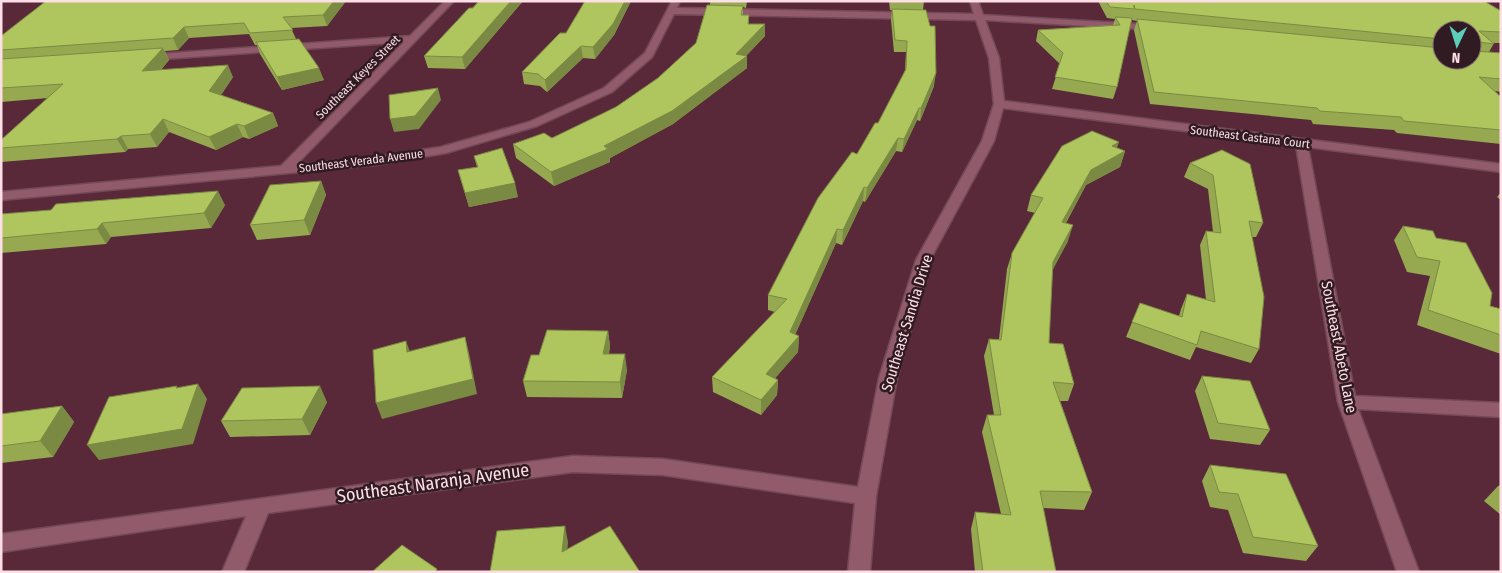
<svg xmlns="http://www.w3.org/2000/svg" width="1502" height="573" viewBox="0 0 1502 573" font-family="'Fira Sans Condensed',sans-serif">
<style>
.lines{fill:none;stroke-linecap:round;stroke-linejoin:round}
.minor-casing{stroke:#734958;stroke-width:3}
.minor{fill:#915b6c;fill-rule:evenodd}
.wall{fill:#96a951;fill-rule:evenodd}
.shaded-wall{fill:#7a8a42}
.building{fill:#afc55e;stroke:#7a8a42}
.labels{text-anchor:middle;dominant-baseline:central;stroke-width:5;stroke-linejoin:round;paint-order:stroke}
.far-street-label{font-size:12px;fill:#fedee7;stroke:#311b22}
.street-label{font-size:15px;fill:#fedee7;stroke:#311b22}
.near-street-label{font-size:18px;fill:#fedee7;stroke:#311b22}
</style>
<rect width="100%" height="100%" fill="#59293a"/>
<g class="lines">
<defs>
<polygon id="minor" points="445,1 454,1 296,165 375,157 441,147 529,122 604,88 645,53 672,1 679,3 677,8 974,14 970,1 978,1 983,15 1158,25 1160,27 1155,30 985,20 999,58 1004,101 1501,164 1501,172 1308,147 1355,396 1501,403 1501,417 1358,409 1419,572 1397,572 1338,402 1296,145 1003,108 994,141 930,260 897,378 876,496 870,572 848,572 855,503 663,475 573,472 268,513 244,572 222,572 246,516 1,552 1,534 573,456 663,459 858,487 879,378 916,260 982,141 994,104 989,58 976,20 674,14 652,57 612,92 537,126 446,153 375,165 1,200 1,192 281,166 404,42 148,60 145,59 145,55 410,36"/>
</defs>
<use href="#minor" class="minor-casing"/>
<use href="#minor" class="minor"/>
</g>
<g class="wall">
<polygon points="346,1 327,26 291,28 296,39 324,80 282,90 260,54 257,45 255,45 249,34 189,38 178,50 165,51 169,60 161,70 233,77 221,95 273,113 278,126 249,139 243,137 216,150 169,132 157,147 128,149 125,152 1,162 1,140 48,98 1,102 1,36"/>
<polygon points="479,1 523,1 465,69 428,68 424,56"/>
<polygon points="585,1 631,1 614,35 595,59 583,58 547,92 540,86 524,84 522,72 566,33"/>
<polygon points="710,1 747,1 746,8 743,7 743,15 749,15 749,24 765,36 746,56 747,68 673,124 610,158 610,162 554,186 516,158 513,144 552,138 616,107 658,78 696,43 710,5"/>
<polygon points="889,1 924,1 923,10 934,86 920,121 917,120 902,152 896,151 865,202 863,201 842,245 836,243 795,335 799,336 798,352 775,378 778,380 777,395 761,415 713,392 712,377 775,312 768,310 768,295 857,154 878,123 905,71 906,52 894,52 891,20 892,10 890,10"/>
<path d="M1098,1H1484L1501,11V43H1494L1489,52L1501,53V92L1495,91L1501,97V144L1397,133L1394,130L1313,124L1311,120L1150,104L1134,30L1137,21L1132,20V18L1117,87L1113,99L1052,89L1060,64L1036,41L1038,30L1113,25L1115,19L1107,18ZM1442,30L1472,60H1442Z"/>
<polygon points="1117,148 1125,151 1120,167 1086,185 1066,223 1068,241 1052,270 1049,343 1074,384 1068,401 1060,401 1092,492 1084,510 1043,508 1056,572 975,572 971,529 975,512 1001,514 982,432 987,415 994,415 984,356 989,339 999,339 1007,269 1012,253 1035,213 1027,211 1031,195"/>
<polygon points="1222,150 1263,223 1256,237 1252,237 1259,349 1251,363 1196,347 1190,360 1126,337 1140,303 1179,316 1181,309 1187,294 1206,300 1200,245 1206,231 1213,232 1208,189 1184,177 1190,163"/>
<polygon points="474,156 518,197 469,207 458,170 477,167"/>
<polygon points="321,181 326,195 310,235 257,240 250,225"/>
<polygon points="1501,192 1501,200 1497,197"/>
<polygon points="225,205 211,228 111,237 106,244 1,253 1,214"/>
<polygon points="1403,226 1436,238 1490,306 1501,309 1501,354 1417,325 1430,276 1407,272 1394,240"/>
<polygon points="608,331 610,346 609,354 627,370 622,398 527,397 523,381"/>
<polygon points="1202,376 1270,430 1260,445 1210,439 1195,391"/>
<polygon points="327,402 310,435 230,437 221,421"/>
<polygon points="62,406 74,422 53,457 1,463 1,414"/>
<polygon points="1210,465 1318,546 1306,561 1243,553 1228,510 1210,507 1202,481"/>
<polygon points="1501,485 1501,515 1484,501 1498,486"/>
</g>
<g class="shaded-wall">
<polygon points="334,1 346,1 327,26 323,15"/>
<polygon points="511,1 523,1 465,69 462,57"/>
<polygon points="625,1 631,1 614,35 595,59 593,47"/>
<polygon points="765,24 765,36 743,59 747,56 747,68 673,124 610,158 610,162 554,186 551,172 604,146 736,54"/>
<polygon points="184,27 189,38 178,50 173,38"/>
<polygon points="581,46 583,58 547,92 545,80"/>
<polygon points="163,48 169,60 149,83 142,71"/>
<polygon points="228,65 233,77 215,104 209,91"/>
<polygon points="319,68 324,80 282,90 277,77"/>
<polygon points="936,73 934,86 920,121 921,108"/>
<polygon points="438,88 441,100 419,129 394,132 390,119"/>
<polygon points="919,108 917,120 902,152 904,139"/>
<polygon points="273,113 278,126 249,139 244,126"/>
<polygon points="163,119 169,132 157,147 150,134"/>
<polygon points="237,124 243,137 216,150 209,137"/>
<polygon points="121,136 128,149 125,152 117,139"/>
<polygon points="898,138 896,151 865,202 867,188"/>
<polygon points="1119,142 1114,157 1112,146"/>
<polygon points="1125,151 1120,167 1086,185 1057,238 1062,222 1091,170"/>
<polygon points="321,181 326,195 310,235 304,220"/>
<polygon points="515,183 518,197 469,207 465,193"/>
<polygon points="864,187 863,201 842,245 843,230"/>
<polygon points="218,191 225,205 211,228 204,213"/>
<polygon points="102,223 111,237 106,244 97,229"/>
<polygon points="1073,225 1068,241 1048,279 1053,262"/>
<polygon points="837,229 836,243 790,346 799,336 798,352 765,390 766,374 790,332"/>
<polygon points="608,331 610,346 606,370 603,354"/>
<polygon points="465,337 469,353 477,394 382,419 376,403"/>
<polygon points="406,341 412,357 407,352"/>
<polygon points="625,354 627,370 622,398 620,382"/>
<polygon points="778,380 777,395 761,415 761,400"/>
<polygon points="198,384 207,399 193,444 99,460 87,445"/>
<polygon points="320,386 327,402 310,435 302,419"/>
<polygon points="62,406 74,422 53,457 40,441"/>
<polygon points="565,526 568,542 566,568 562,552"/>
</g>
<g class="building">
<polygon points="46,1 334,1 323,15 283,17 293,30 250,33 244,23 184,27 173,38 1,50 1,36"/>
<polygon points="479,1 511,1 462,57 424,56 469,8 473,8"/>
<polygon points="585,1 625,1 613,24 593,47 581,46 545,80 538,74 522,72 560,33 566,33"/>
<polygon points="1106,1 1484,1 1501,11 1501,32 1479,31 1494,44 1479,42 1474,49 1476,51 1501,53 1501,79 1479,77 1501,97 1501,130 1404,121 1401,117 1320,111 1317,108 1154,92 1137,19 1442,48 1442,60 1472,60 1472,30 1442,30 1442,39 1135,9 1134,5 1134,9 1110,7"/>
<polygon points="707,5 743,6 741,15 749,15 748,24 765,24 736,54 747,56 672,111 604,146 608,149 551,172 513,144 544,133 552,138 616,107 658,78 696,43"/>
<polygon points="892,9 926,10 930,26 935,26 936,73 921,108 919,108 904,139 898,138 867,188 864,187 843,230 837,229 790,332 799,336 766,374 778,380 761,400 712,377 787,299 768,295 818,198 852,152 857,154 875,123 878,123 906,69 907,41 895,40"/>
<polygon points="1115,17 1132,18 1117,87 1055,77 1063,53 1038,30 1120,25"/>
<polygon points="299,39 319,68 277,77 256,42"/>
<polygon points="163,48 142,71 228,65 209,91 273,113 244,126 237,124 209,137 163,119 150,134 121,136 117,139 1,148 1,140 63,84 1,88 1,59"/>
<polygon points="438,88 415,116 390,119 389,95"/>
<polygon points="1092,131 1119,142 1112,146 1125,151 1091,170 1062,222 1073,225 1053,262 1049,343 1063,344 1074,384 1053,382 1092,492 1040,491 1056,572 983,572 975,512 1011,515 987,415 1001,415 989,339 1001,340 1012,253 1043,198 1031,195 1062,146"/>
<polygon points="502,148 515,183 465,193 458,170 478,167 474,156"/>
<polygon points="1222,150 1250,164 1263,223 1249,221 1264,297 1259,349 1201,331 1197,345 1132,322 1140,303 1182,317 1187,294 1215,302 1206,231 1221,233 1213,175 1190,163"/>
<polygon points="321,181 304,220 250,225 270,185"/>
<polygon points="218,191 204,213 102,223 97,229 1,238 1,214 51,210 56,204"/>
<polygon points="1403,226 1433,231 1436,238 1466,243 1492,293 1490,306 1501,309 1501,335 1428,310 1440,261 1417,257"/>
<polygon points="547,330 608,331 603,354 625,354 620,382 523,381 531,355 539,355"/>
<polygon points="465,337 473,379 376,403 373,350 406,341 407,352"/>
<polygon points="1202,376 1250,381 1270,430 1218,423"/>
<polygon points="198,384 182,429 87,445 109,397 177,386 176,388"/>
<polygon points="320,386 302,419 221,421 242,388"/>
<polygon points="62,406 40,441 1,446 1,414"/>
<polygon points="1210,465 1286,474 1318,546 1253,537 1238,494 1219,492"/>
<polygon points="565,526 562,552 610,526 640,572 490,572 497,531"/>
<polygon points="402,545 437,569 435,572 372,572"/>
</g>
<g class="labels">
<g class="far-street-label">
<text transform="translate(358 77) rotate(-45)">Southeast Keyes Street</text>
<text transform="translate(1250 137) rotate(7)">Southeast Castana Court</text>
<text transform="translate(361 161) rotate(-7)">Southeast Verada Avenue</text>
</g>
<g class="street-label">
<text transform="translate(907 323) rotate(-73)">Southeast Sandia Drive</text>
<text transform="translate(1339 347) rotate(79)">Southeast Abeto Lane</text>
</g>
<g class="near-street-label">
<text transform="translate(433 483) rotate(-8)">Southeast Naranja Avenue</text>
</g>
</g>
<rect width="1502" height="573" fill="none" stroke="#fedee7" stroke-width="5"/>
<g transform="translate(1457 45) rotate(184)"><circle r="24" fill="#311b22" stroke="#836971"/>
<path d="M0-4L9 19L0 12L-9 19Z" fill="#5dceb9"/>
<text y="-8" font-size="14" font-weight="bold" text-anchor="middle" fill="#fedee7">N</text>
</g>
</svg>
